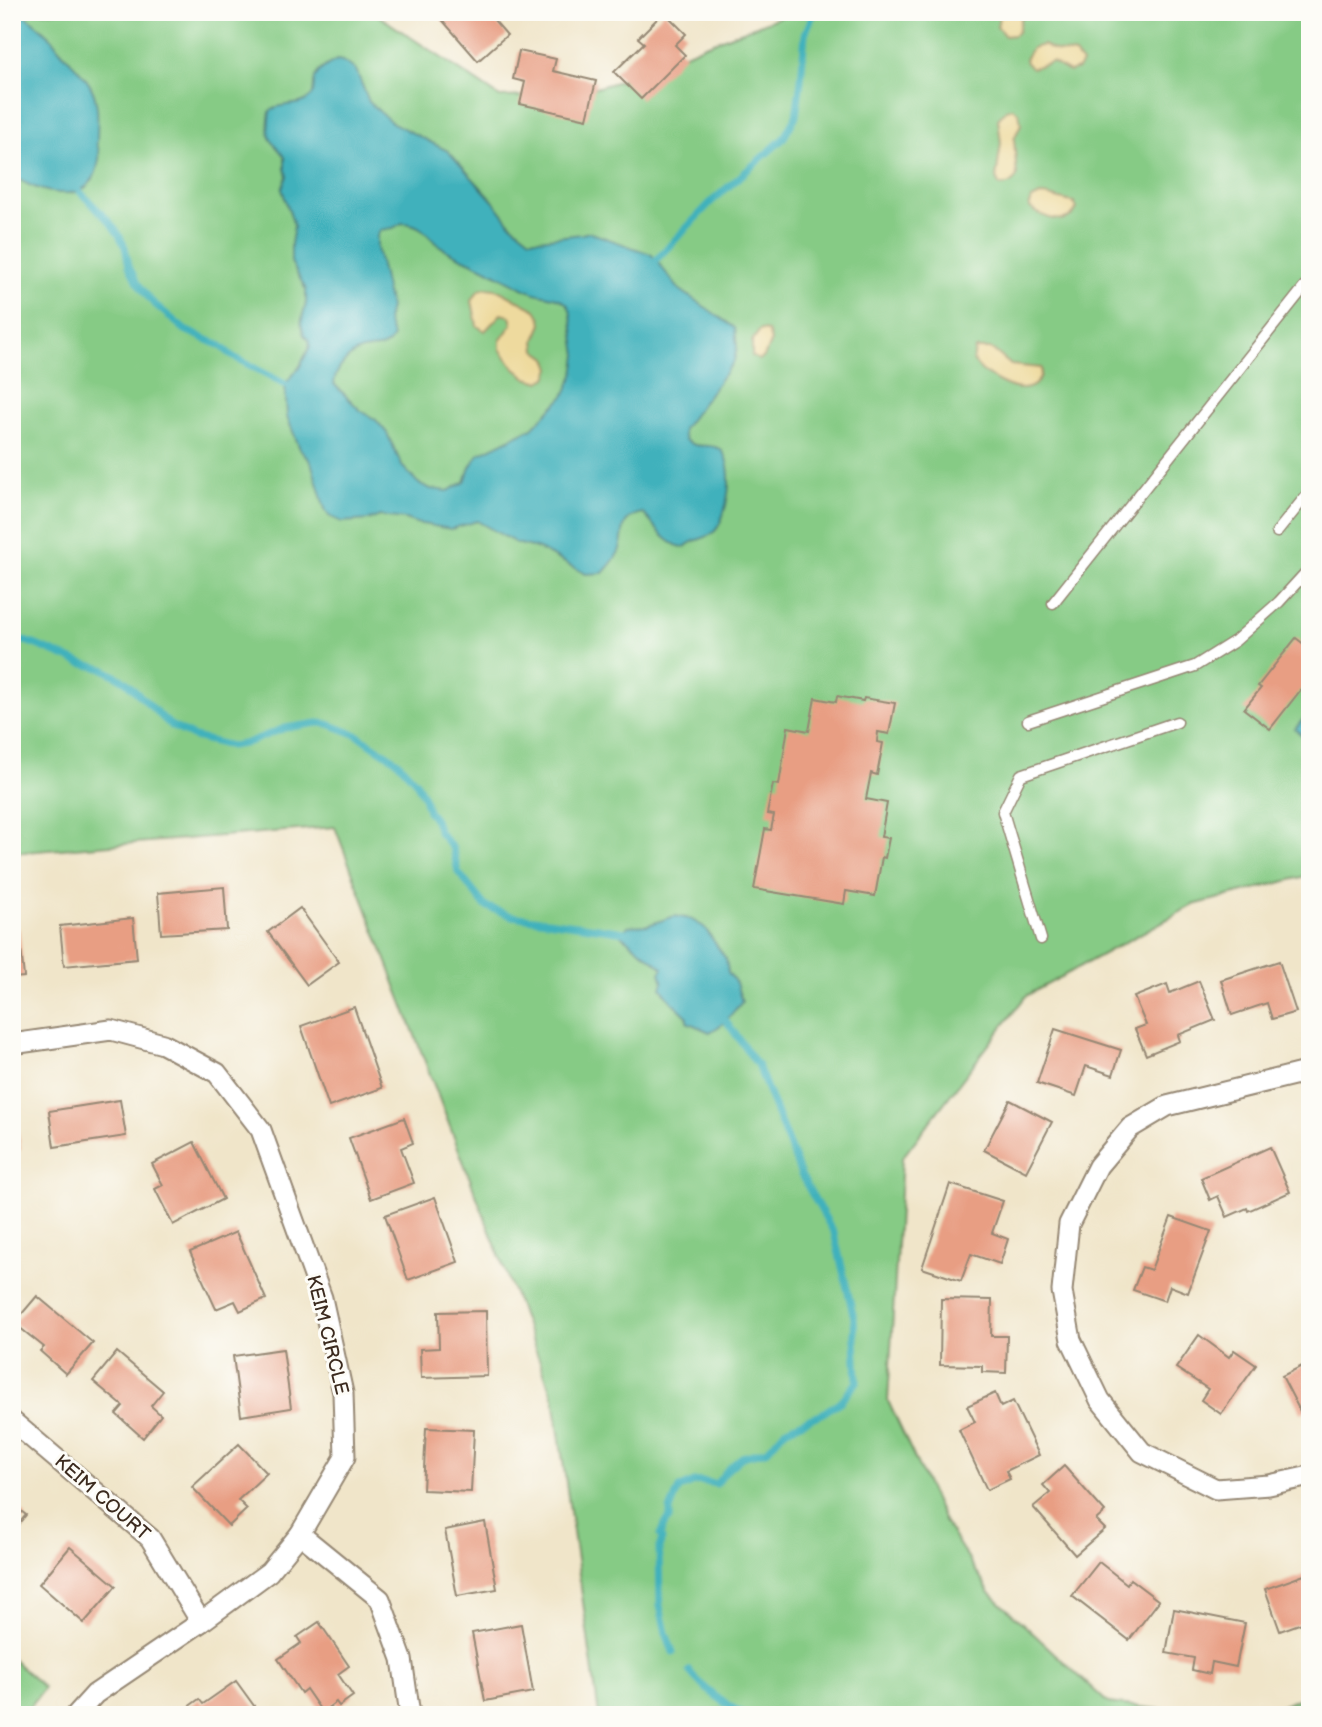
<svg xmlns="http://www.w3.org/2000/svg" width="1322" height="1727" viewBox="0 0 1322 1727" font-family="'Balsamiq Sans',sans-serif">
<style>
.green{fill:#86cb85;stroke:#607a52;stroke-width:2}
.sand{fill:#eeda9e;stroke:#94825e;stroke-width:2}
.water{fill:#41b1bc;stroke:#3e6e6d;stroke-width:2;fill-rule:evenodd}
.lines{fill:none;stroke-linecap:round;stroke-linejoin:round}
.stream{stroke:#41b1bc;stroke-width:7}
.building{fill:#e89e83}
.service-casing{stroke:#968874;stroke-width:13}
.minor-casing{stroke:#968874;stroke-width:23}
.service{stroke:#fff;stroke-width:10}
.minor{stroke:#fff;stroke-width:19}
.labels{text-anchor:middle;dominant-baseline:central;stroke-width:6;stroke-linejoin:round;paint-order:stroke}
.street-label{font-size:19px;fill:#3b2a1e;stroke:#fdfcf7}
</style>
<rect width="100%" height="100%" fill="#fdfcf7"/>
<filter id="ink" filterUnits="userSpaceOnUse"><feTurbulence type="fractalNoise" baseFrequency=".0143" numOctaves="2"/><feDisplacementMap in="SourceGraphic" scale="14" xChannelSelector="R" yChannelSelector="G"/><feConvolveMatrix kernelMatrix="1 2 1 2 8 2 1 2 1" color-interpolation-filters="sRGB"/></filter>
<filter id="wash" filterUnits="userSpaceOnUse"><feTurbulence type="fractalNoise" baseFrequency=".00686" numOctaves="4" result="noise"/><feDisplacementMap in="SourceGraphic" scale="28" xChannelSelector="R" yChannelSelector="G"/><feGaussianBlur stdDeviation="1.57" result="paint"/><feColorMatrix in="noise" values="0 0 0 0 0 0 0 0 0 0 0 0 0 0 0 0 0 1.4 0 .05"/><feComposite in="paint" operator="in"/></filter>
<g filter="url(#wash)">
<rect width="100%" height="100%" fill="#f0e5c9"/>
<g class="green">
<polygon points="12,12 373,12 500,97 571,95 637,76 703,46 793,12 1310,12 1310,875 1193,905 1026,996 902,1158 888,1401 944,1521 990,1593 1108,1703 1207,1715 599,1715 554,1398 335,827 12,853"/>
<polygon points="12,1659 44,1688 24,1715 12,1715"/>
<polygon points="1310,1693 1310,1715 1263,1715"/>
</g>
<g class="sand">
<polygon points="1000,12 1022,12 1018,32 1014,35 1005,36 997,27"/>
<polygon points="1043,45 1056,51 1075,54 1082,63 1078,69 1069,72 1052,62 1032,68 1026,63 1025,59 1032,48"/>
<path d="M1013,108L1019,113L1021,124L1014,139L1017,177C1013,182 1007,188 999,185L996,178L1001,143L998,119L1006,110Z"/>
<path d="M1040,195C1052,195 1062,201 1074,202L1077,208C1068,228 1043,218 1029,207L1032,199Z"/>
<polygon points="485,288 496,289 536,310 541,318 542,324 535,340 536,350 547,358 551,368 547,378 540,382 527,378 514,368 500,349 500,341 512,324 510,316 501,314 485,331 477,326 472,301 478,291"/>
<polygon points="760,330 768,331 771,341 764,357 759,360 752,356 752,341"/>
<path d="M975,349H992L1011,365L1041,368C1043,383 1029,392 1015,388C1006,386 993,379 985,373C980,370 977,365 973,361Z"/>
</g>
<g class="water">
<path d="M12,12H21C31,20 41,28 50,37C54,41 56,46 60,50C70,62 84,73 91,87C100,105 97,122 97,141C96,150 97,142 99,151C100,159 97,170 94,177C79,206 32,190 12,175Z"/>
<path d="M337,60L342,61L356,70L369,102L391,122L448,151L494,202L511,224L530,239H539L582,234L589,232L651,254L679,289L735,328L737,347L734,361L683,429V434L685,440C688,442 691,444 695,445C703,447 714,444 721,450C736,465 728,518 714,532C706,540 693,538 685,547C668,547 654,525 643,513C619,517 625,531 620,549C617,558 609,566 603,573L586,574L539,549L516,543L477,521L451,529L416,523L405,519L380,516L369,520L342,522L329,516L325,509L311,462L300,449L287,417L285,384L299,368L310,346L309,340L304,335L301,324L306,303V290L291,262V244L294,226L282,189L287,176L285,169V157C268,136 266,140 270,111C283,101 297,108 308,99C317,93 312,86 315,78C319,69 329,64 337,60ZM402,223C425,224 425,236 443,248C451,254 463,258 473,263C491,271 509,281 527,290C541,298 563,293 570,309L577,355L574,375L564,396L532,428L479,454L470,467L465,482L448,491L431,489L418,483L402,466L387,433L376,420L360,410L334,384C335,370 349,353 363,350C376,347 386,351 393,337L387,321L390,307L377,248V236L381,230L393,228Z"/>
<polygon points="1310,711 1310,734 1306,739 1295,729"/>
<polygon points="675,916 690,919 704,927 726,959 728,972 736,983 742,1002 724,1023 710,1032 687,1022 687,1016 672,1002 661,988 663,982 660,973 663,968 621,935 628,926 648,925"/>
</g>
<g class="lines">
<g class="stream">
<polyline points="80,192 109,221 119,235 125,247 129,266 137,282 151,301 185,330 221,346 232,356 285,384"/>
<polyline points="656,260 711,202 783,139 796,116 801,80 805,34 814,12"/>
<polyline points="12,637 34,644 80,663 104,669 126,682 170,725 194,737 231,746 244,744 285,728 318,723 328,724 357,735 397,761 416,782 424,797 428,811 435,820 439,832 453,849 458,872 485,906 512,916 632,933"/>
<path d="M673,1652L666,1633L660,1606L659,1548L662,1540L660,1535L664,1525L670,1518V1510L679,1488C685,1487 688,1484 694,1482C700,1480 709,1483 716,1484L728,1469L742,1457L768,1450L785,1430L823,1413L841,1401L857,1382L854,1318L834,1233L801,1175L758,1066L722,1015"/>
<path d="M689,1671C705,1690 723,1704 746,1715"/>
</g>
</g>
<g id="blocks">
<g class="building">
<polygon points="439,12 487,12 507,35 478,61 437,14"/>
<polygon points="664,12 686,34 675,45 685,55 641,99 614,72 644,43 638,38"/>
<polygon points="519,51 556,59 553,71 596,81 587,119 520,104 525,82 513,79"/>
<polygon points="1296,638 1310,649 1310,678 1270,729 1244,709 1261,688 1258,686"/>
<polygon points="837,696 863,701 864,698 895,703 889,734 878,732 877,742 883,743 877,775 871,773 866,799 887,803 881,837 889,838 885,858 882,857 875,896 846,891 844,904 754,889 765,829 771,830 774,815 767,814 773,784 779,785 788,727 809,731 815,698 836,702"/>
<polygon points="224,887 227,930 161,934 158,893"/>
<polygon points="300,908 339,962 307,985 268,932"/>
<polygon points="133,918 137,959 64,966 60,926"/>
<polygon points="19,929 24,977 12,978 12,930"/>
<polygon points="1279,961 1296,1012 1272,1019 1267,1003 1232,1015 1221,980"/>
<polygon points="1199,981 1215,1020 1178,1035 1180,1041 1146,1055 1135,1029 1146,1025 1134,997 1167,984 1170,993"/>
<polygon points="354,1007 382,1088 329,1107 301,1026"/>
<polygon points="1055,1029 1121,1050 1113,1075 1086,1066 1076,1096 1037,1083"/>
<polygon points="120,1100 126,1136 54,1147 49,1111"/>
<polygon points="1010,1100 1052,1122 1026,1172 984,1150"/>
<polygon points="12,1112 15,1112 21,1150 12,1151"/>
<polygon points="404,1118 413,1143 401,1148 414,1183 371,1199 349,1138"/>
<polygon points="194,1142 223,1199 173,1225 155,1189 163,1185 152,1164"/>
<polygon points="1270,1147 1290,1192 1248,1211 1247,1208 1227,1217 1218,1196 1210,1200 1201,1178"/>
<polygon points="1310,1155 1310,1173 1309,1173 1304,1158"/>
<polygon points="950,1184 1003,1201 992,1233 1008,1239 1000,1264 971,1254 961,1281 922,1268"/>
<polygon points="435,1197 458,1262 408,1280 385,1215"/>
<polygon points="1171,1217 1211,1231 1188,1293 1170,1286 1165,1301 1133,1290 1142,1267 1151,1270"/>
<polygon points="236,1232 266,1299 240,1311 235,1301 216,1309 190,1252"/>
<polygon points="37,1296 93,1343 66,1374 40,1351 44,1347 14,1323"/>
<polygon points="941,1299 992,1300 991,1336 1007,1336 1006,1373 982,1372 982,1366 940,1365"/>
<polygon points="486,1311 487,1376 421,1378 420,1349 439,1348 438,1312"/>
<polygon points="1199,1335 1229,1357 1234,1350 1256,1365 1221,1414 1201,1400 1208,1389 1176,1368"/>
<polygon points="283,1349 291,1408 241,1416 233,1356"/>
<polygon points="117,1352 163,1391 151,1406 161,1415 143,1438 116,1414 123,1406 93,1381"/>
<polygon points="1310,1362 1310,1408 1301,1413 1282,1376"/>
<polygon points="995,1393 1001,1407 1013,1401 1039,1455 1006,1471 1010,1479 987,1490 959,1430 975,1422 967,1406"/>
<polygon points="426,1428 474,1430 471,1492 423,1490"/>
<polygon points="239,1444 267,1473 238,1500 247,1509 229,1526 192,1487"/>
<polygon points="1064,1466 1105,1512 1096,1520 1105,1529 1075,1555 1033,1507 1050,1493 1043,1485"/>
<polygon points="12,1504 26,1515 12,1532"/>
<polygon points="485,1522 497,1589 457,1596 445,1530"/>
<polygon points="70,1547 116,1586 84,1623 39,1584"/>
<polygon points="1099,1562 1127,1584 1130,1579 1159,1601 1129,1640 1072,1596"/>
<polygon points="1310,1573 1310,1620 1280,1631 1265,1589"/>
<polygon points="1174,1609 1245,1623 1236,1667 1212,1662 1210,1674 1192,1670 1194,1658 1166,1653"/>
<polygon points="319,1622 349,1666 338,1674 353,1696 339,1706 336,1702 322,1712 306,1689 301,1693 278,1659 301,1643 297,1637"/>
<polygon points="521,1624 533,1692 485,1701 472,1633"/>
<polygon points="236,1681 257,1710 249,1715 177,1715 199,1699 203,1704"/>
</g>
</g>
</g>
<g filter="url(#ink)">
<use href="#blocks" fill-opacity="0" stroke="#968874" stroke-width="2"/>
<g class="lines">
<defs>
<g id="service">
<polyline points="1277,532 1310,491"/>
<polyline points="1053,603 1310,280"/>
<polyline points="1028,721 1195,666 1235,641 1279,602 1310,568"/>
<polyline points="1041,939 1003,812 1021,775 1177,722"/>
</g>
<g id="minor">
<polyline points="12,1044 111,1030 163,1044 217,1073 261,1130 322,1298 343,1393 345,1457 300,1534 269,1572 201,1622 95,1694 76,1715"/>
<polyline points="1310,1071 1167,1106 1130,1128 1098,1166 1069,1224 1062,1291 1071,1340 1100,1400 1142,1452 1216,1489 1269,1485 1310,1476"/>
<polyline points="12,1421 150,1538 201,1622"/>
<polyline points="300,1534 380,1599 402,1659 410,1715"/>
</g>
</defs>
<use href="#service" class="service-casing"/>
<use href="#minor" class="minor-casing"/>
<use href="#service" class="service"/>
<use href="#minor" class="minor"/>
</g>
</g>
<g class="labels">
<g class="street-label">
<text transform="translate(327 1335) rotate(76)">KEIM CIRCLE</text>
<text transform="translate(102 1498) rotate(41)">KEIM COURT</text>
</g>
</g>
<rect width="1322" height="1727" fill="none" stroke="#fdfcf7" stroke-width="42"/>
</svg>
